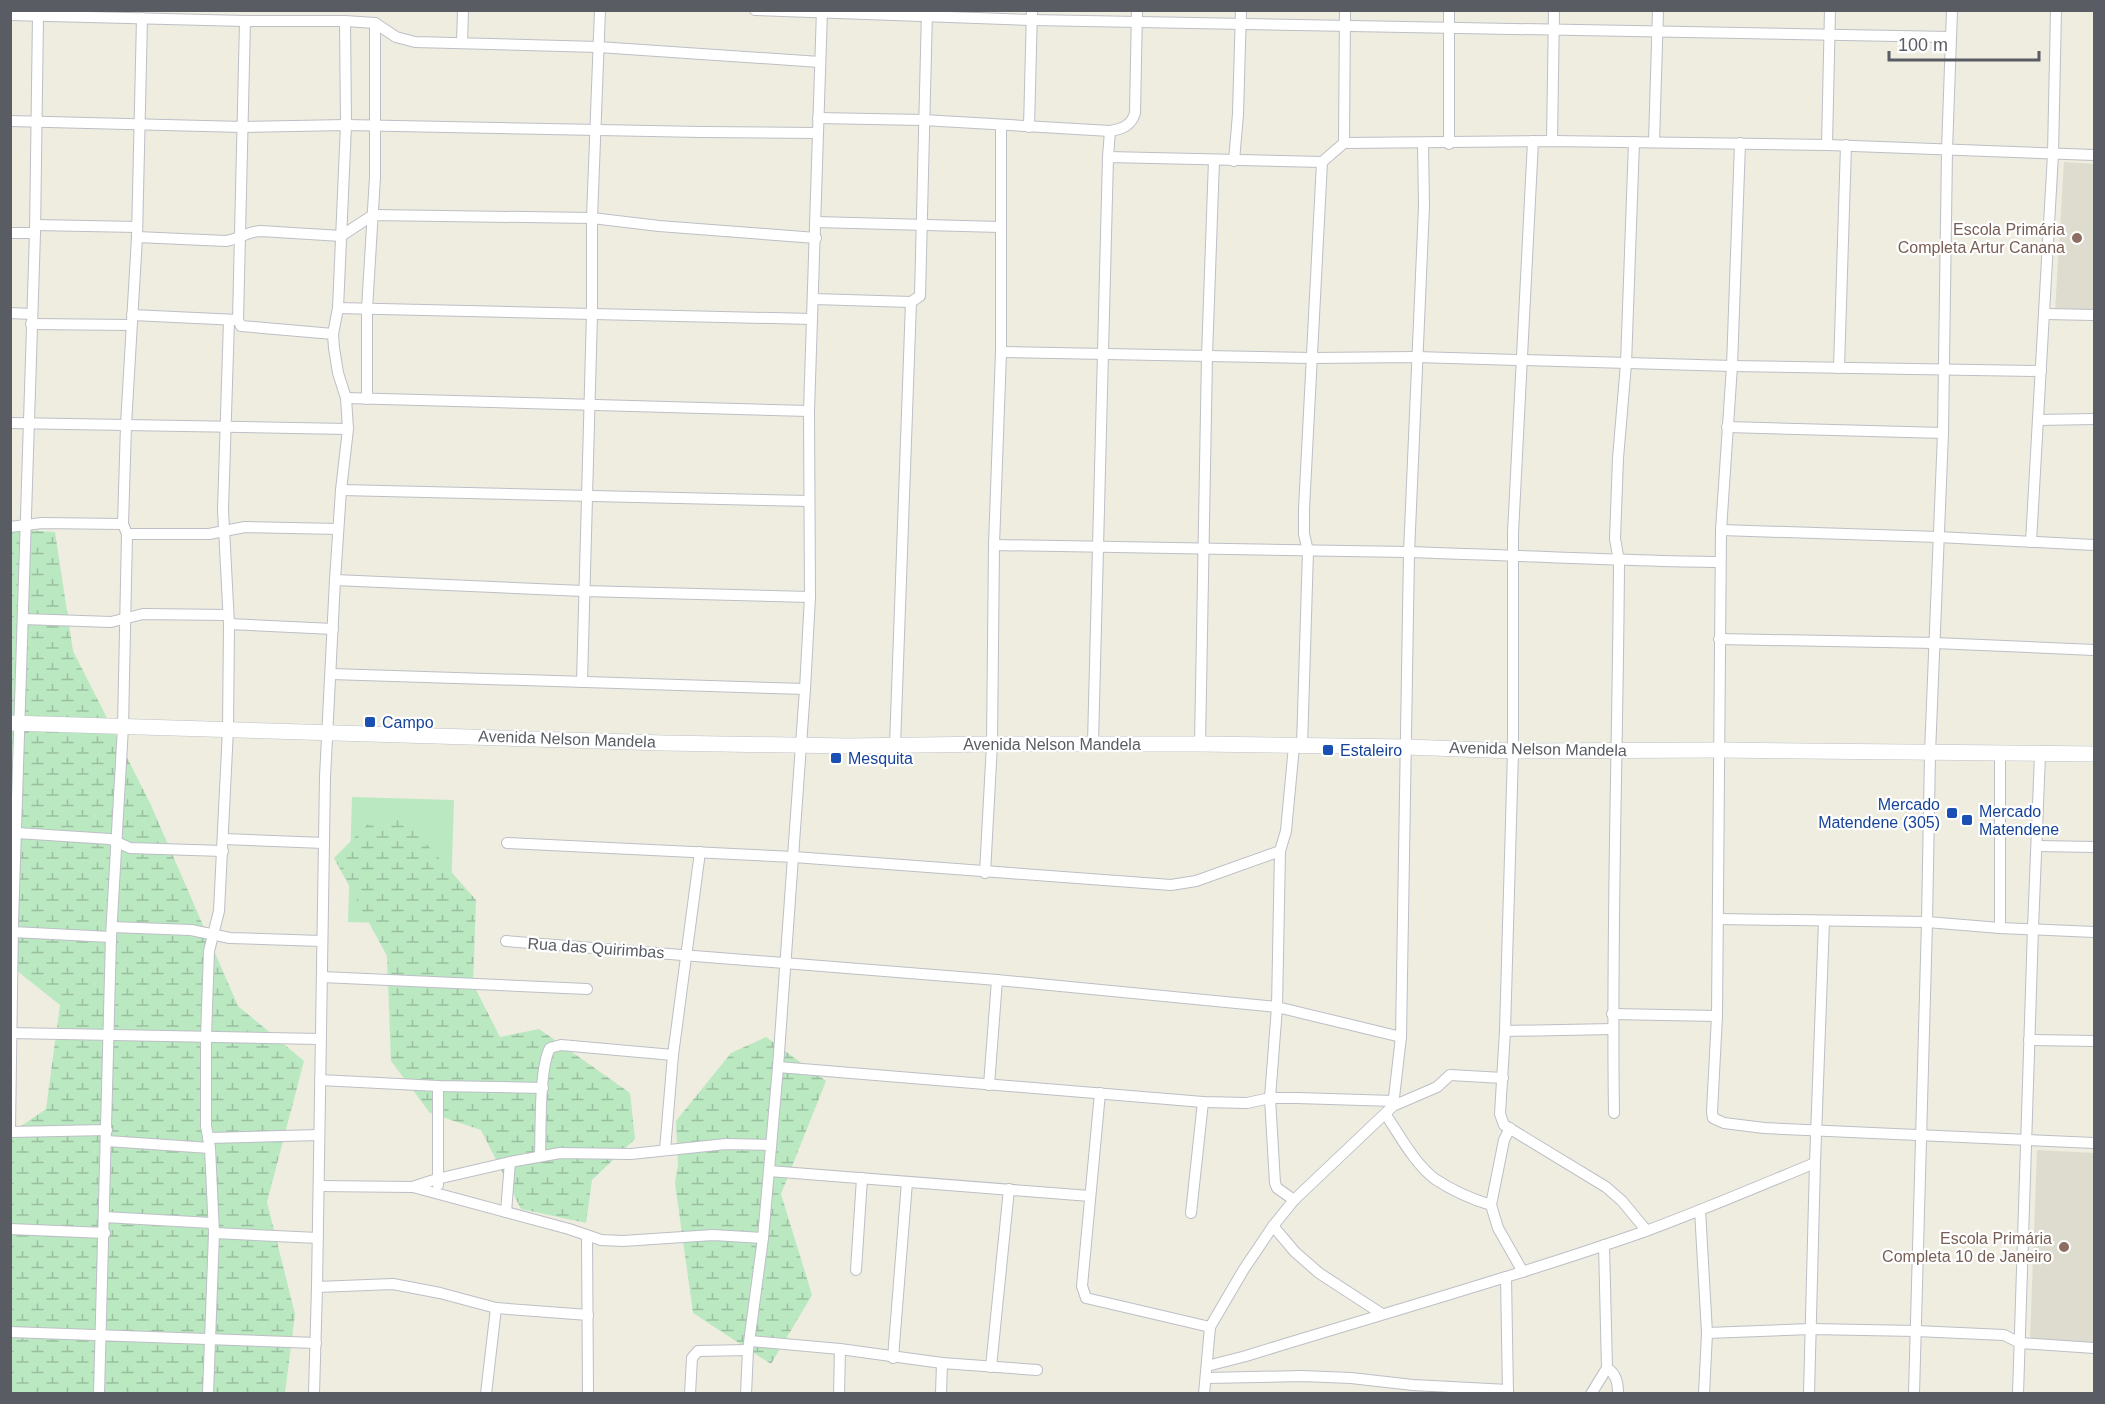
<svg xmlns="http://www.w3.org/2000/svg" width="2105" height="1404" viewBox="0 0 2105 1404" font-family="Arial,sans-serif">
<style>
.education{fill:#dddccf}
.grass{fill:#bae8c1}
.wetland{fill:url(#wetland-marsh)}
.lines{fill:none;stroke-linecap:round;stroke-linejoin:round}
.street-casing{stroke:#bdbfc6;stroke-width:12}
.secondary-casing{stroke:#bdc0c8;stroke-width:16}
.street{stroke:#fff;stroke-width:10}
.secondary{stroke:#fff;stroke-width:15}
.education-dot{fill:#8d6e63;stroke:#fff;stroke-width:2}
.transit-dot{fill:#1a4fb4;stroke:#fff;stroke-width:2}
.labels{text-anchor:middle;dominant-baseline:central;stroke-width:4.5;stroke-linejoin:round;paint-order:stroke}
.education-label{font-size:16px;fill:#785e54;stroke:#fff;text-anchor:end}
.transit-label{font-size:16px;fill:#164399;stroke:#fff;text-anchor:start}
.street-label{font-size:16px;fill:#595c63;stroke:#fff}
</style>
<defs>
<pattern id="wetland-marsh" width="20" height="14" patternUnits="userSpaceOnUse" patternTransform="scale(1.5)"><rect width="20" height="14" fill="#bae8c1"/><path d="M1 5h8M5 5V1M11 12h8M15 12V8" fill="none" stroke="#9abfa0"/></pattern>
</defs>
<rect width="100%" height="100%" fill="#eeede0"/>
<g class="education">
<polygon points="2064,162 2094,164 2094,312 2055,312"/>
<polygon points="2037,1150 2094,1153 2094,1343 2030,1341"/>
</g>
<polygon class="grass" points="352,797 454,800 450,925 348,922"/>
<g class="wetland">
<polygon points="10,529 55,532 73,651 150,803 238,1006 304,1061 267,1202 295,1314 285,1393 11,1393 11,1133 46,1109 60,1005 11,966"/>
<polygon points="400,814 476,900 473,984 500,1037 539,1029 630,1093 635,1139 592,1180 586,1223 521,1209 481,1130 430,1113 391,1061 387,956 334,858 371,821"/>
<polygon points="766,1037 826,1081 781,1194 812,1295 771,1364 693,1313 675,1183 678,1165 676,1121 731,1053"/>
</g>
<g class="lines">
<defs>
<g id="street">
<polyline points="755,10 1032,20 1950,37"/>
<polyline points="1952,10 1947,150 1943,433 1930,753 1927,922 2000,928 2094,932"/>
<polyline points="10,15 245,21 345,21 375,23 396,37 415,42 598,47 820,62"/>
<polyline points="462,43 463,10"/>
<polyline points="818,118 923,120 1110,131 1108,157"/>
<polyline points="10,121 243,127 346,125 702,132 817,133"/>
<polyline points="1029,127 1032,10"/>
<path d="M1110,131C1122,129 1131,126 1135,113L1137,10"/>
<polyline points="1533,141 1513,533 1513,751 1505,1031 1500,1114 1504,1125 1606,1187 1622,1201 1646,1230"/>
<polyline points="1552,141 1554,10"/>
<polyline points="1654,142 1658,10"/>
<polyline points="1344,143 1345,10"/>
<polyline points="1740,143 1732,366 1721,530 1717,1016 1712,1112 1713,1118 1724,1123 1764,1128 2094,1143"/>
<polyline points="1449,144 1449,10"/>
<polyline points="1827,145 1830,10"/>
<polyline points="1234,161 1238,114 1241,10"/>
<polyline points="816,222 1000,227"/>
<polyline points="35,225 137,227"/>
<polyline points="10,233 35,233"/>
<path d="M137,237L226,241C239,239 248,231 261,231L341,236L373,215L592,218L659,226L816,238"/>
<polyline points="814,299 911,302 920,296 927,11"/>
<polyline points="338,308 812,319"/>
<polyline points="10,313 32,314"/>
<polyline points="2046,314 2094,315"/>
<polyline points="132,315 238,320 241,326 333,334"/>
<polyline points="238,320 245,21"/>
<polyline points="31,324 131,325"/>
<polyline points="1001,352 1312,358 1416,357 1732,366 2041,371"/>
<polyline points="1839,368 1846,145"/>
<polyline points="346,398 809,411"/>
<polyline points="367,399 367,309 375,177 375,23"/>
<polyline points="2038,420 2094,419"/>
<polyline points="10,423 348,429"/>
<polyline points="1727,427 1943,433"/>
<polyline points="341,490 809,501"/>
<polyline points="10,527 42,523 123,524"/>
<polyline points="1721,530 1938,537 2094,545"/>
<polyline points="127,534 209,534 245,527 338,529"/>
<polyline points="2031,542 2053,154 2056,10"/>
<path d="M994,545C1132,548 1270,549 1407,552C1512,555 1616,561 1720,562"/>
<polyline points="335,580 583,591 810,597"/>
<polyline points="23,619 111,622 143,614 228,615"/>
<polyline points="229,624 333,629"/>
<polyline points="1719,639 1935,643 2094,650"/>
<polyline points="331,674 805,689"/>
<polyline points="582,682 592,313 592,218 600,10"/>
<polyline points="1093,743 1108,157 1322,162 1344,143 1552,141 1827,145 2094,155"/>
<polyline points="1200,744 1207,356 1214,160"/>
<polyline points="895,746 911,302"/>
<polyline points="1302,746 1308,551 1304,534 1304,509 1322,162"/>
<polyline points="2000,754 2000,928"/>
<polyline points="17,833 110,839 130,848 223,851"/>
<polyline points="224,839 324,843"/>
<polyline points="507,843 794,857 1171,885 1196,881 1280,851 1286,831 1294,746"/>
<polyline points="2037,846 2094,847"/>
<polyline points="1280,851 1277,1007 1270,1098 1275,1183 1277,1188 1294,1200"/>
<polyline points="985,873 992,744 994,545 1001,352 1001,125"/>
<polyline points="1718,919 1927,922 1914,1394"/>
<polyline points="112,927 191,930 230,938 321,941"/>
<polyline points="13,932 111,937"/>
<polyline points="506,941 997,980 1277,1007 1401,1037"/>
<polyline points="322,977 587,989"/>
<polyline points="1612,1014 1717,1016"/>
<polyline points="1505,1031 1613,1029"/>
<polyline points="10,1033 320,1039"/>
<polyline points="2029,1040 2094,1041"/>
<polyline points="778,1067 1203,1102 1247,1103 1270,1098 1297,1098 1394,1101"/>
<polyline points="320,1080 438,1086 543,1088"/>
<polyline points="989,1085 997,980"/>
<polyline points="1100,1093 1082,1286 1086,1298 1210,1327"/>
<polyline points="1393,1106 1401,1037 1409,553 1424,206 1423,143"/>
<path d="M1614,1113C1611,929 1618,745 1619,561L1615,539L1618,458L1626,364L1634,142"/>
<path d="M1386,1115C1400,1136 1415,1164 1435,1179C1453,1191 1471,1199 1491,1205"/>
<polyline points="1510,1128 1504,1140 1491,1205 1498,1228 1523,1272"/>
<polyline points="10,1130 13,923 35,233 38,15"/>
<polyline points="10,1132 107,1130"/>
<polyline points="208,1138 319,1135"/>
<polyline points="107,1141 210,1148"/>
<polyline points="665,1150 673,1055 700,852"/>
<path d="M540,1155C541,1130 539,1068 550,1048L561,1045L673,1055"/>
<polyline points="769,1171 1090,1196"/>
<polyline points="438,1185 438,1086"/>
<polyline points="319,1186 412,1187 437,1179 510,1162 560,1153 631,1154 726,1144 771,1145"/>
<polyline points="413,1187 569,1229 601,1240 623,1241 713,1235 763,1238"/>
<polyline points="1700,1210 1707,1333 1704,1394"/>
<polyline points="506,1212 510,1162"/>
<polyline points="1191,1213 1203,1102"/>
<polyline points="104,1217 212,1223"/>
<polyline points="1273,1226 1295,1252 1319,1273 1382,1314"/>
<polyline points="10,1229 105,1233"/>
<polyline points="214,1233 318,1238"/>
<polyline points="587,1236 588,1394"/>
<polyline points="856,1270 862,1178"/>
<polyline points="1506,1277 1508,1394"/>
<polyline points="317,1287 393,1284 440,1293 496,1308 588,1315"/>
<polyline points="10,1332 316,1343"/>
<polyline points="1707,1333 1811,1329 1916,1331 2004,1335 2020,1343 2094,1348"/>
<polyline points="750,1341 840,1349 942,1363 1037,1370"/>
<polyline points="893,1358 907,1182"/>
<path d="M1207,1366L1246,1356C1379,1315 1514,1277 1646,1231C1703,1210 1759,1186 1815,1163"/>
<polyline points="991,1367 1009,1189"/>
<path d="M1607,1368C1616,1374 1618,1382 1618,1394"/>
<polyline points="1206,1378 1302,1376 1351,1378 1413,1385 1508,1390"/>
<polyline points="99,1394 111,937 123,727 127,534 123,524 126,425 137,237 142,18"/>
<polyline points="208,1394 214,1233 210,1148 206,1126 206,1037 209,951 219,911 228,729 229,624 223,510 229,320"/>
<polyline points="314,1394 317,1287 325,777 335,580 341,490 348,429 346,398 338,373 334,348 333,334 338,308 346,125 345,21"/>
<polyline points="486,1394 496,1308"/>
<polyline points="690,1394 692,1358 698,1351 748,1350"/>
<polyline points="746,1394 748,1350 763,1238 778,1067 805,689 810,597 809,411 822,10"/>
<polyline points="839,1394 840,1349"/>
<polyline points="941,1394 942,1363"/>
<polyline points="1204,1394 1210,1327 1244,1269 1273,1226 1294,1200 1393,1106 1437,1087 1450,1075 1503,1078"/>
<polyline points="1591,1394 1607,1368 1604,1245"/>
<polyline points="1809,1394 1815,1163 1824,921"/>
<polyline points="2018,1394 2033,928 2040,755"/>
</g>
<polyline id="secondary" points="10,723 664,743 848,746 992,744 1200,744 1407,747 1513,751 1719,750 2094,754"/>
</defs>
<use href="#street" class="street-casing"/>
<use href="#secondary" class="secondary-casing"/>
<use href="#street" class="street"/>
<use href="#secondary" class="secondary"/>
</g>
<g class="education-dot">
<circle cx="2077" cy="238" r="6"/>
<circle cx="2064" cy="1247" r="6"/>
</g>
<g class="transit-dot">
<rect x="364" y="716" width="12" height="12" rx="3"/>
<rect x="1322" y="744" width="12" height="12" rx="3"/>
<rect x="830" y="752" width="12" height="12" rx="3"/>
<rect x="1946" y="807" width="12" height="12" rx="3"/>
<rect x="1961" y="814" width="12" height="12" rx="3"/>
</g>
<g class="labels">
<g class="education-label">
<text x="2065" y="229">Escola Primária<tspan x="2065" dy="18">Completa Artur Canana</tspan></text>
<text x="2052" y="1238">Escola Primária<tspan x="2052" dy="18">Completa 10 de Janeiro</tspan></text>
</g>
<g class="transit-label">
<text x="382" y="722">Campo</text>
<text x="1340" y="750">Estaleiro</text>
<text x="848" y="758">Mesquita</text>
<text x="1940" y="804" text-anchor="end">Mercado<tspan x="1940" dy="18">Matendene (305)</tspan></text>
<text x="1979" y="811">Mercado<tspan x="1979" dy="18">Matendene</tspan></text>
</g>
<g class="street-label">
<text transform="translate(567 739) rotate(2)">Avenida Nelson Mandela</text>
<text x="1052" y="744">Avenida Nelson Mandela</text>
<text transform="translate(1538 749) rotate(1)">Avenida Nelson Mandela</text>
<text transform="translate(596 948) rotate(4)">Rua das Quirimbas</text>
</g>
</g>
<rect width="2105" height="1404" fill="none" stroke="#595c63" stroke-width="24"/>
<path d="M1889 51v9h150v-9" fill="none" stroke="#595c63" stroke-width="3"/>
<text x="1898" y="51" font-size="18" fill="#595c63" stroke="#ffffff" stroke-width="4.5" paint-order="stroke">100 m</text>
</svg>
